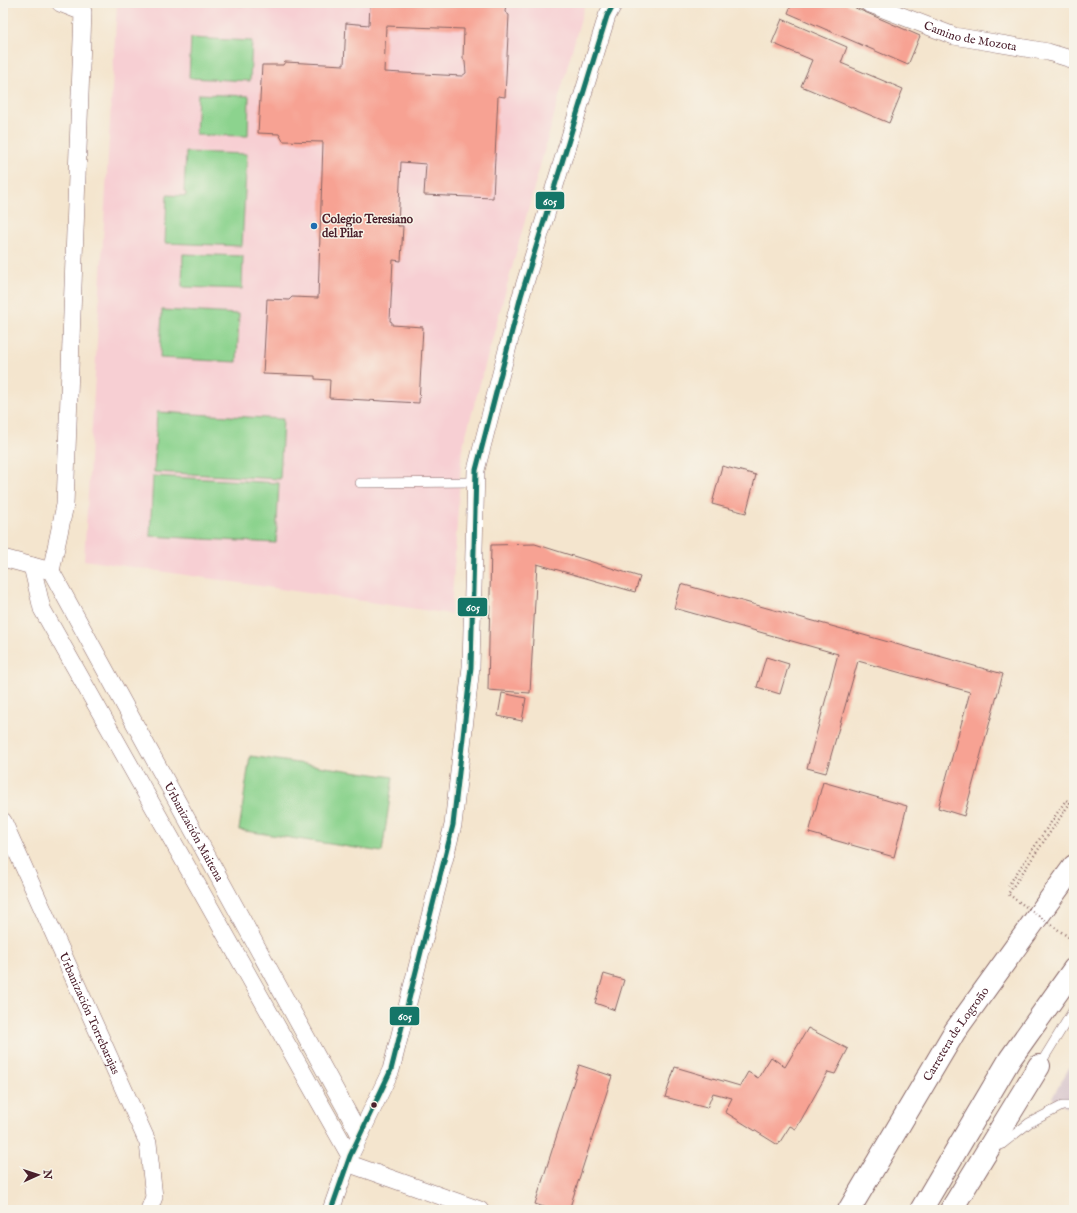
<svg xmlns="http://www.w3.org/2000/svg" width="1077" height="1213" viewBox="0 0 1077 1213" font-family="'IM FELL English',serif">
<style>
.built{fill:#f7cfd3}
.industrial{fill:#d2bdc7}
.green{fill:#8cd38e;stroke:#6b795c}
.building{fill:#f7a293;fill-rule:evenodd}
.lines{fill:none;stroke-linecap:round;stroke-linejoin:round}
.service-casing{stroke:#866464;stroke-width:10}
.minor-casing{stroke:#866464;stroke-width:18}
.trunk-casing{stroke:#866464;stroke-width:24}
.service{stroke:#fff;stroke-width:9}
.minor{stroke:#fff;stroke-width:17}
.trunk{stroke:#fff;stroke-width:22}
.path-bridge{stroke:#866464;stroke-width:2.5;stroke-dasharray:1 3;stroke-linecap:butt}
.bus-1-casing{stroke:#f7f3e8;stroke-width:8}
.bus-1{stroke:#147668;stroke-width:5}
.poi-dot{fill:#1f6fb2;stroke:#f7f3e8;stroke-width:1.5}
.bus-dot{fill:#4a1f2b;stroke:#f7f3e8;stroke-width:1.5}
.labels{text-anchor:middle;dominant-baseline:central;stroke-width:3;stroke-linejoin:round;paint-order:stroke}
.street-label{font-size:12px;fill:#4a1f2b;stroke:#f7f3e8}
.poi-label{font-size:12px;font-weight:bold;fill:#4a1f2b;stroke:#f7f3e8;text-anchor:start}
.line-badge{stroke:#f7f3e8;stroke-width:1.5}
.badge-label{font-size:11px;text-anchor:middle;font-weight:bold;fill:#fff}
</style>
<rect width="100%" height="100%" fill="#f7f3e8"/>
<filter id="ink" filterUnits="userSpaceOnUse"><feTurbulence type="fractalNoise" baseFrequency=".025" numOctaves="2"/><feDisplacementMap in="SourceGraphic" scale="8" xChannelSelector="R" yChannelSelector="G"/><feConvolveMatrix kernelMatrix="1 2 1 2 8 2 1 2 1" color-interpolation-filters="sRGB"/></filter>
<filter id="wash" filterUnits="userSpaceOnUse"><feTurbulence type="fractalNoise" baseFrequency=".012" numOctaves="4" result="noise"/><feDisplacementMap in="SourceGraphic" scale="16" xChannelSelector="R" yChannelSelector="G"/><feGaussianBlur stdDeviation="0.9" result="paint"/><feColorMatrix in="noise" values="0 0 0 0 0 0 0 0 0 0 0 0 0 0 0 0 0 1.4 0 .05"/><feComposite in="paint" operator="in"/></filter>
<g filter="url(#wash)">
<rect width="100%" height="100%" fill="#f4e5ce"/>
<polygon class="built" points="117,3 585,3 462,449 451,614 84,560"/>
<polygon class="industrial" points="1074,1059 1074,1111 1052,1098"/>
<g class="green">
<polygon points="216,3 270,3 270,7"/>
<polygon points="191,38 252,41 250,81 189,78"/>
<polygon points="198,94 249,96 248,136 196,135"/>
<polygon points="186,152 247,154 242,246 165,243 167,195 186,196 186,192 184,192"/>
<polygon points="183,254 243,256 242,289 182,287"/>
<polygon points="162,310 239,314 237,362 160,358"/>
<polygon points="157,412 283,419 280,479 154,472"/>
<polygon points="153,476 279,483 276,543 150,536"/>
<polygon points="250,756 393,777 382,852 239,830"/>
</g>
<g id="blocks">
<g class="building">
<path d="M370,3H506L505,12L509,15L505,97L498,96L493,198L424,195L426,164L401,162L398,226H403L401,261L393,260L390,321L392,322V325L423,327L419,403L329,398L330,380L315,379V376L263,374L267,299L289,300L292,297L318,298L323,142L283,141L279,134L258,133L262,65H283L285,62L344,65L346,23L369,25ZM386,26L464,29L463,58L465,62L466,73L462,76L384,72Z"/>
<polygon points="792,3 844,3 920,36 908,65 788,13"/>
<polygon points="782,19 847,47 841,63 903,89 889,123 801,86 812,60 772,43"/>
<polygon points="722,466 756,475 746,513 712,504"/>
<polygon points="535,544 640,577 635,592 537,564 530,693 488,690 491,545"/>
<polygon points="681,584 1003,674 964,816 938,808 970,692 858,661 826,773 807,768 838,654 674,608"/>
<polygon points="766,657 789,664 780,694 757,687"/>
<polygon points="502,693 526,698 522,721 498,716"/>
<polygon points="823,782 907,806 894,857 809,833"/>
<polygon points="604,974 624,980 615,1010 595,1003"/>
<polygon points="808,1028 848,1049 835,1074 828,1072 796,1129 790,1126 778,1145 725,1112 732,1098 713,1093 707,1108 665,1097 675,1067 740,1086 748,1072 758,1078 771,1057 785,1067"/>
<polygon points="579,1065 612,1076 569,1210 553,1210 535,1204"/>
</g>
</g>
</g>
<g filter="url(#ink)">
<use href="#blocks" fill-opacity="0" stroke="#866464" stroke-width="1"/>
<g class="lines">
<defs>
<g id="service">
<polyline points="360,483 476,482"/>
<polyline points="1039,1066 1074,1009"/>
<polyline points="1001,1145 1029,1123 1062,1106 1074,1106"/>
</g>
<g id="minor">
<path id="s1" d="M868,3L954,36L1048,52L1074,60"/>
<path id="s2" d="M3,558L51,571L360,1135"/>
<polyline points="32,566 42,609 350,1156"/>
<polyline points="51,571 65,505 83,12 60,3"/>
<path id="s3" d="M3,821L148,1143L154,1197L149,1210"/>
<polyline points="347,1163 480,1210"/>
<polyline points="331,1210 350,1156 391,1070 453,825 471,667 476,470 521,296 607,16 614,3"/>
</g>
<g id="trunk">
<path id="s4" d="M849,1210L955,1031L1074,866"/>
<polyline points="921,1210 1010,1059 1074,969"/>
<polyline points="951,1210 1039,1066"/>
</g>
</defs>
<use href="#service" class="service-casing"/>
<use href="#minor" class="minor-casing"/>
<use href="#trunk" class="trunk-casing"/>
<use href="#service" class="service"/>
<use href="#minor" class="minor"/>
<use href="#trunk" class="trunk"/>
<polyline class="path-bridge" points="1008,886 1066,800 1070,803 1008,894 1074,941"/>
<defs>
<polyline id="bus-1" points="331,1210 350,1156 391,1070 453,825 471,667 476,470 521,296 607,16 614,3"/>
</defs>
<use href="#bus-1" class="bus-1-casing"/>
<use href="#bus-1" class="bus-1"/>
</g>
</g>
<circle class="poi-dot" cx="314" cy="226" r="4"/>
<circle class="bus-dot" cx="374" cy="1105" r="3.5"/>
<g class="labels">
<g class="street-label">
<text stroke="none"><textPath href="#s1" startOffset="108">Camino de Mozota</textPath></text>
<text stroke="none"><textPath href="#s2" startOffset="347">Urbanización Maitena</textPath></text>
<text stroke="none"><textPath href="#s3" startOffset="211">Urbanización Torrebarajas</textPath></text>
<text stroke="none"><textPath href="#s4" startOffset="206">Carretera de Logroño</textPath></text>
</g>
<g class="poi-label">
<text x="322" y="219">Colegio Teresiano<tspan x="322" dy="14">del Pilar</tspan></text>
</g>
</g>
<g class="line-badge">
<rect x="535" y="191" width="30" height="19" rx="4" fill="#147668"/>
<rect x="457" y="597" width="31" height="20" rx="4" fill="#147668"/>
<rect x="389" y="1006" width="31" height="20" rx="4" fill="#147668"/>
</g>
<g class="badge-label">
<text x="550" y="205">605</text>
<text x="473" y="611">605</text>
<text x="405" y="1020">605</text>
</g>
<rect width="1077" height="1213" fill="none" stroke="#f7f3e8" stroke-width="16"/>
<g transform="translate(38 1175) rotate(87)" stroke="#f7f3e8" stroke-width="3" paint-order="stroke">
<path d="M0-3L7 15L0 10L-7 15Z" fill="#4a1f2b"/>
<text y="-6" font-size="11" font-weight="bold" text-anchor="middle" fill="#4a1f2b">N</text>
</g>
</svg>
